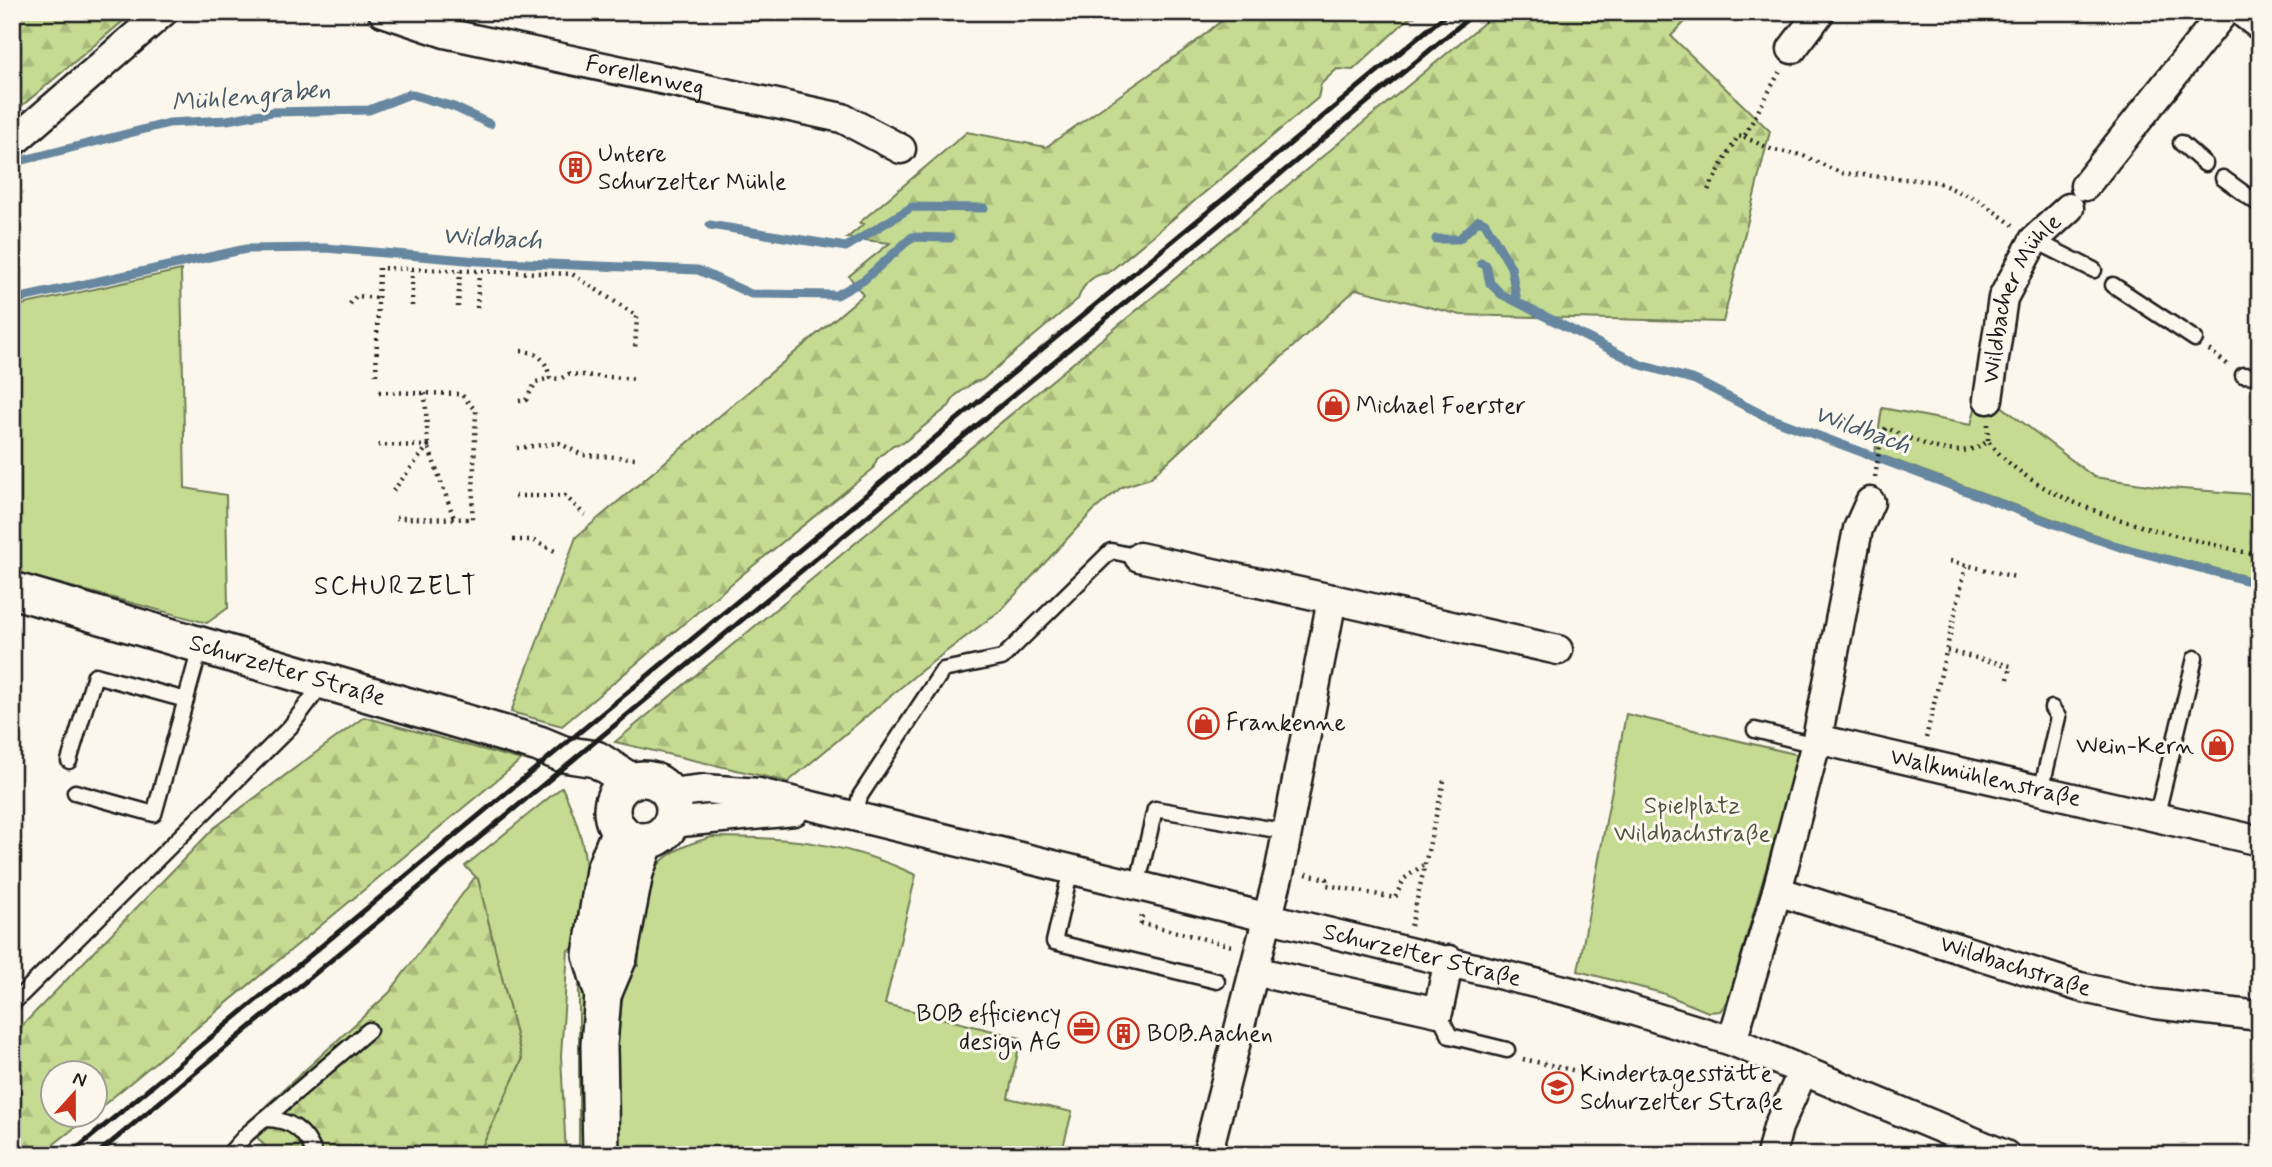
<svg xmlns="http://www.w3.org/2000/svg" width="2272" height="1167" viewBox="0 0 2272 1167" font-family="Mynerve,sans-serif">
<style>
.green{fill:#c4db91;stroke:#707c56;stroke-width:2}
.forest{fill:url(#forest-firs);stroke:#707c56;stroke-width:2}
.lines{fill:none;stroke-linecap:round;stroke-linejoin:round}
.stream{stroke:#66879f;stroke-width:9}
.service-casing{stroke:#1c1c1c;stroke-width:19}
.minor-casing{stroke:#1c1c1c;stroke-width:33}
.tertiary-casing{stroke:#1c1c1c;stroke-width:40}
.path{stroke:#1c1c1c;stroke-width:4.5;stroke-dasharray:2 5;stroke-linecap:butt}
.service{stroke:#fbf7ec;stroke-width:14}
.minor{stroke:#fbf7ec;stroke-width:28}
.tertiary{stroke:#fbf7ec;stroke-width:35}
.rail{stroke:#1c1c1c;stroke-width:5}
.labels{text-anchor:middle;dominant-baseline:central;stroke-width:6;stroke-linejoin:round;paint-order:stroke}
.street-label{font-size:24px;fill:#1c1c1c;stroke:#fbf7ec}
.poi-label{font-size:24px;fill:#1c1c1c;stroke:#fbf7ec;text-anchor:start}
.park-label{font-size:24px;fill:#4e553f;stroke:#fbf7ec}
.water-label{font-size:26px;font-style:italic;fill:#475a69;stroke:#fbf7ec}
.neighbourhood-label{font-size:26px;letter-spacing:2px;fill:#1c1c1c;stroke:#fbf7ec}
</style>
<defs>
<pattern id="forest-firs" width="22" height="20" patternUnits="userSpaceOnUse" patternTransform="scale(1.75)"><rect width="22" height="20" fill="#c4db91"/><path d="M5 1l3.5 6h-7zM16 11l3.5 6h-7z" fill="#a8bb7c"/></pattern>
</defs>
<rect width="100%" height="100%" fill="#fbf7ec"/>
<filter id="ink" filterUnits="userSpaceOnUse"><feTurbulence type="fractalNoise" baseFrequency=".0143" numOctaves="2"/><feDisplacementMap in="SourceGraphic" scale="14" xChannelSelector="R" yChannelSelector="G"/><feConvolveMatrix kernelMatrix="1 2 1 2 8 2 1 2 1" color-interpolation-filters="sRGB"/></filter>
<g filter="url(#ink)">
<g class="green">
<polygon points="181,270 185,488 226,495 228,608 207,623 12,571 12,307"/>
<polygon points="1978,397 1996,402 2094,477 2169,488 2260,495 2260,580 2120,544 1875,453 1882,408 1971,425"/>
<polygon points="1626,714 1799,755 1728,1001 1720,1011 1708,1012 1662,993 1578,971"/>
<path d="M562,787C592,851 588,877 583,946L568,950L561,1056L566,1155H478L522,1060L478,879L465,866Z"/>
<path d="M712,837C788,837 846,842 916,875L885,1004L1021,1038L1008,1098L1072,1112L1061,1155H615C614,1090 616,1030 627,967L638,966C640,943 644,882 659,864C672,849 694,842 712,837Z"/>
<polygon points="585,966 589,1155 579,1155 579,969"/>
</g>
<g class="forest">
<polygon points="12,12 134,12 12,114"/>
<path d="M1232,12H1425L1408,19L1353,70L1337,69L1321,84L1318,98L1108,273C1092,274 1083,285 1078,299L982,380L974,382L955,396L949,406L903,443L893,445L877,459L873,469L743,574L562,726L511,712L576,537L863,295L849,276L890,243L847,238L864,224L859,223L967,132L1046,147L1193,44Z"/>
<polygon points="1497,12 1695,12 1671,36 1770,131 1723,322 1461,315 1356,289 1150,478 1122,487 1093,511 1001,610 918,673 788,782 615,742"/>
<polygon points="364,717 521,760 95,1112 94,1072 52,1072 52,1114 91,1115 40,1155 12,1155 12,1036 214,828"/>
<polygon points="475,877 478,879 522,1060 478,1155 272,1155 246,1124 389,993"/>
</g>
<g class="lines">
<g class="stream">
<polyline points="12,163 169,123 227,120 272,112 369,110 410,94 454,107 490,124"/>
<polyline points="710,225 846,247 912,207 984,208"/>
<polyline points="1436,239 1459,239 1479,220 1485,223 1511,267 1517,301"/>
<polyline points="1481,263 1486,265 1490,283 1501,294 1641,365 1695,380 1765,416 2079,533 2120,547 2260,584"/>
<polyline points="12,300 246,249 326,248 478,261 698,270 751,294 837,295 864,280 912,237 950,238"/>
</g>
<defs>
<g id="service">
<polyline points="2181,143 2205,164"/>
<polyline points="2223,178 2260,205"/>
<polyline points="2034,240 2094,270"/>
<polyline points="2113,285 2195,339"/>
<polyline points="2243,375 2260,376"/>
<polyline points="1755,730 1815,745"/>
<polyline points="69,761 95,675 186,700"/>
<polyline points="2041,791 2058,717 2052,708"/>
<polyline points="75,792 154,814 201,645"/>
<polyline points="855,816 860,796 943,670 1002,658 1111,551 1139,557"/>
<polyline points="2156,818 2195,658"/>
<polyline points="1071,869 1054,942 1217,981"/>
<polyline points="1137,887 1155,809 1288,832"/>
<polyline points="12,1004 290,727 317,691 321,681"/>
<polyline points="1438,1012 1450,1036 1507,1050"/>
<path d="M265,1119C291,1119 306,1131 315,1155"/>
<polyline points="228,1155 247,1134 369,1030"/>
</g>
<g id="minor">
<path id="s1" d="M383,12L445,33L842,118L901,149"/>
<polyline points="2242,12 2260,26"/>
<polyline points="1792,49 1820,12"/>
<polyline points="12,143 163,12"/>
<polyline points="2085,186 2224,12"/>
<path id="s2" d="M1988,399L2003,298L2034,240L2069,208"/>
<polyline points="1139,557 1332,599"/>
<path id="s3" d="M1817,739L2260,841"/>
<path id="s4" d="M670,793L705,789L759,793L1576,993L1732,1041L2005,1155"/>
<polyline points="671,823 794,811"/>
<path id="s5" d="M1777,891L2080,987L2155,1004L2260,1016"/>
<polyline points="1254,971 1438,1012 1449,960"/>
<polyline points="1732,1041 1777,891 1817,739 1858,529 1870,502"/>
<polyline points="1207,1155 1280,869 1332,599 1558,650"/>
<polyline points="1771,1155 1778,1127 1803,1071"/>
</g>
<g id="tertiary">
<path id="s6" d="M12,590L539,744L563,754L596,759L630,781"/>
<circle cx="643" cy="810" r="31"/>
<polyline points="603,995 591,955 604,870 620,830"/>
<polyline points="601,1155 599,1045 603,995 619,957 635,873 646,841"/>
</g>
</defs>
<use href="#service" class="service-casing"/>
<use href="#minor" class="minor-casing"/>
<use href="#tertiary" class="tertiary-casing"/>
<g class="path">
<polyline points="1744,137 1773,150 1802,155 1841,173 1937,182 1980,201 2013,225"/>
<polyline points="1708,190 1738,136 1744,137 1780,71"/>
<polyline points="350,304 356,296 378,298"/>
<polyline points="412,306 412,270"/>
<polyline points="458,307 460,271"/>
<polyline points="477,308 479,273"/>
<polyline points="2209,350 2227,364"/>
<path d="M521,351C539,352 546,360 550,378L560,379L569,374L636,379"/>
<polyline points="376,375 379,268 572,274 637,316 635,349"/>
<polyline points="379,392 461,394 476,411 472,519 396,518"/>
<polyline points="425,393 428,446 454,518"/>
<polyline points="519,401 526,400 536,382 550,378"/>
<polyline points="1988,424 1988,441"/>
<polyline points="378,445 428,446 393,491"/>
<polyline points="517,448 559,443 582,455 635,458"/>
<path d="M1875,477L1882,432L1886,428C1918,441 1957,464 1988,441C2044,513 2175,534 2260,556"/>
<polyline points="515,496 565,496 585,515"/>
<polyline points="513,540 532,540 559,553"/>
<polyline points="1950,561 2015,577"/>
<polyline points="1947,651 2011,666 2007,683"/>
<polyline points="1926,738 1966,566"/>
<polyline points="1306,874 1327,879 1327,885 1395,898 1404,879 1423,865"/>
<polyline points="1142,916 1141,923 1232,946"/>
<polyline points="1411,926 1445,776"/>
<polyline points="1523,1059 1590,1074 1589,1082"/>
</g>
<use href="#service" class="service"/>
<use href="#minor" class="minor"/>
<use href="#tertiary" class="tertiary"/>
<g class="rail">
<polyline points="69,1155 1449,12"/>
<polyline points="96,1155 1476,12"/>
</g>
</g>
</g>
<defs>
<symbol id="building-ring" viewBox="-11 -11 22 22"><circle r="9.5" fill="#fbf7ec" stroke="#c8321e" stroke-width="1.5"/><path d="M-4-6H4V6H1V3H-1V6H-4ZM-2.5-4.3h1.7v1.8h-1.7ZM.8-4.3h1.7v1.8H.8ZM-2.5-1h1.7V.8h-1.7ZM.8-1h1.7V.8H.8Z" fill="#c8321e"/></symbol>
<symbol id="shop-ring" viewBox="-11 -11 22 22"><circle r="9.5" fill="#fbf7ec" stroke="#c8321e" stroke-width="1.5"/><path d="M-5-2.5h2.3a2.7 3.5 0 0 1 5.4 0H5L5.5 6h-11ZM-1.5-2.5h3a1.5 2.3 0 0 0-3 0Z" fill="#c8321e"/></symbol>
<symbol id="office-ring" viewBox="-11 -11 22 22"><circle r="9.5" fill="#fbf7ec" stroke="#c8321e" stroke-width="1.5"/><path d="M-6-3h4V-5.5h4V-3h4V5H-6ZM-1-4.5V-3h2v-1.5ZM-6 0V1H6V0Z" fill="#c8321e"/></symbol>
<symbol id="school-ring" viewBox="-11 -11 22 22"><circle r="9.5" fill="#fbf7ec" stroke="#c8321e" stroke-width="1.5"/><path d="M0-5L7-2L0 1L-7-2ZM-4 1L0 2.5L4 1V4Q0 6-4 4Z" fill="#c8321e"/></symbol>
</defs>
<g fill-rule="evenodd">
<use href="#building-ring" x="558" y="150" width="35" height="35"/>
<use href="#shop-ring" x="1316" y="388" width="35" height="35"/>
<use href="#shop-ring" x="1186" y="706" width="35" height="35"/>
<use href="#shop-ring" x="2200" y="728" width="35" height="35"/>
<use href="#office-ring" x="1066" y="1010" width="35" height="35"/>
<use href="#building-ring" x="1106" y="1016" width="35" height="35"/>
<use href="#school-ring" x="1540" y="1070" width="35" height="35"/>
</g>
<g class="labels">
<g class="street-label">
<text stroke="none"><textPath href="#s1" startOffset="270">Forellenweg</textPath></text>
<text stroke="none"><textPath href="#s2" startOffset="108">Wildbacher Mühle</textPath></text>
<text stroke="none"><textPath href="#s6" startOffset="287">Schurzelter Straße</textPath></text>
<text stroke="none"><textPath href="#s3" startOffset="173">Walkmühlenstraße</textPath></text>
<text stroke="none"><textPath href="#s4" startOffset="772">Schurzelter Straße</textPath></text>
<text stroke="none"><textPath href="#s5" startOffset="250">Wildbachstraße</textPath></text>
</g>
<g class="poi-label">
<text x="598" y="154">Untere<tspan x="598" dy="28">Schurzelter Mühle</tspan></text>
<text x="1356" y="406">Michael Foerster</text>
<text x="1226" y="723">Frankenne</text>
<text x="2194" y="746" text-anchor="end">Wein-Kern</text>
<text x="1061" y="1014" text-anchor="end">BOB efficiency<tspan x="1061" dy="28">design AG</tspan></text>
<text x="1147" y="1034">BOB.Aachen</text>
<text x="1580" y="1074">Kindertagesstätte<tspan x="1580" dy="28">Schurzelter Straße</tspan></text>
</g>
<g class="park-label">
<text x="1692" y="806">Spielplatz<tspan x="1692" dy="28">Wildbachstraße</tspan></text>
</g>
<g class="water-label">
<text transform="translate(251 97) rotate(-5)">Mühlengraben</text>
<text transform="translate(492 239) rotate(3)">Wildbach</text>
<text transform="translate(1862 430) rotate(20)">Wildbach</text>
</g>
<g class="neighbourhood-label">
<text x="396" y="587">SCHURZELT</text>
</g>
</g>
<rect width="2272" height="1167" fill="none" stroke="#fbf7ec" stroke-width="42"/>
<rect x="21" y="21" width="2230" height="1125" fill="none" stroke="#1c1c1c" stroke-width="2.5" filter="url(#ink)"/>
<g transform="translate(74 1094) rotate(21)"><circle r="33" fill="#fbf7ec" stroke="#a29f99" stroke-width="2"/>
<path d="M0-5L12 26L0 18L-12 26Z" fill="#c8321e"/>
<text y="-10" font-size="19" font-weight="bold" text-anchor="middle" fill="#1c1c1c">N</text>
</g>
</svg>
